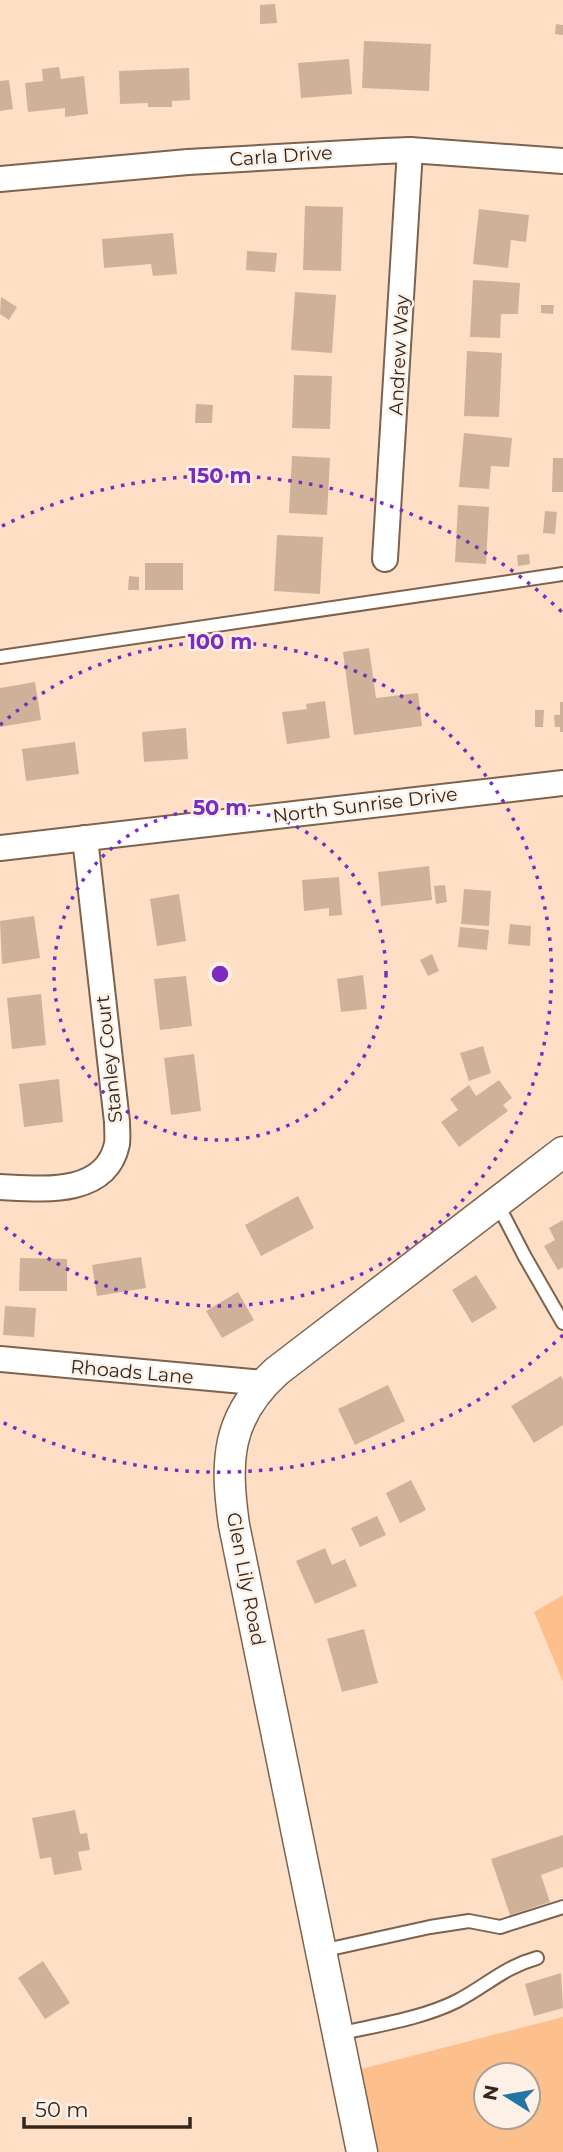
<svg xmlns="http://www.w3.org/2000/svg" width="563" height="2152" viewBox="0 0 563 2152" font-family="Montserrat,sans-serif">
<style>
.green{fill:#fdc08c;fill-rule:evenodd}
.building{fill:#ceb199}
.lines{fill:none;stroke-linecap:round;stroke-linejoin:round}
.service-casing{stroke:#7d634d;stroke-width:16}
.minor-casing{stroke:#7d634d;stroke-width:28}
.tertiary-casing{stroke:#7d634d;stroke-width:33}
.service{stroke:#fff;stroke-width:12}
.minor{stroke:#fff;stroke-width:24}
.tertiary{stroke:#fff;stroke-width:30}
.ring{fill:none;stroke:#7b2cbf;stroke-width:3.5;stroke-dasharray:3.5 7}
.labels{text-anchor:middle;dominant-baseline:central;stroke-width:5;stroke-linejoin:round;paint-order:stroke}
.street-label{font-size:19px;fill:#32261d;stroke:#fdf0e6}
.centre{fill:#7b2cbf;stroke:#fdf0e6;stroke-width:3.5}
.ring-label{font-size:21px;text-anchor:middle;font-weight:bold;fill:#7b2cbf;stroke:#fdf0e6;stroke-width:5;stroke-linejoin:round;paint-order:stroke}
</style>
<rect width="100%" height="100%" fill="#fedfc6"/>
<g class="green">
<polygon points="563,1595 563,1682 534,1612"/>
<path d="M563,2017V2152H378L361,2069ZM528,2075V2117H486V2075Z"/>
</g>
<g class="building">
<polygon points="275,4 277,23 260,24 260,5"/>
<polygon points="556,24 563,25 563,35 555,34"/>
<polygon points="364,41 431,44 429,91 362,88"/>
<polygon points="349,59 352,94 301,98 298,63"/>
<polygon points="59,67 61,79 84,76 88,114 65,117 65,108 28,112 25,83 43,81 42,69"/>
<polygon points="189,68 190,100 172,101 172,107 148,107 148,103 120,104 119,71"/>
<polygon points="9,80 13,109 0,111 0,81"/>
<polygon points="305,206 343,207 341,271 303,270"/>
<polygon points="479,209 529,215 526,242 511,240 508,268 473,264"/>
<polygon points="173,233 177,274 153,276 151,264 104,268 102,239"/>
<polygon points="247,251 277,253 275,272 246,270"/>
<polygon points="473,280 520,283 518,314 501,314 500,338 470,337"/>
<polygon points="295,292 336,295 332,353 291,350"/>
<polygon points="1,297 17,307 9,320 0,314"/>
<polygon points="541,305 554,305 553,314 541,313"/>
<polygon points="467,351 502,353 499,417 464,416"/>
<polygon points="294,375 332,376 330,429 292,428"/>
<polygon points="196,404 213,405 212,423 195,423"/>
<polygon points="464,433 512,438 509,467 491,466 489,489 459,487"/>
<polygon points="292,456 330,458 327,515 289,513"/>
<polygon points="553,458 563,458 563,492 552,492"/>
<polygon points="458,505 489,507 486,564 455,562"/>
<polygon points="545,511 557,512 555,534 543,533"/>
<polygon points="277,535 323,537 320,594 274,591"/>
<polygon points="529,554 530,564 518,566 517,555"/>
<rect x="145" y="563" width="38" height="27"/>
<polygon points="129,576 139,577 139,590 128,590"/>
<polygon points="369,648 376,698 418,693 422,726 354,735 343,652"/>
<polygon points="35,682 41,720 0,727 0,688"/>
<polygon points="325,701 330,738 287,744 282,712 307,709 306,704"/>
<polygon points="560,702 563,702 563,732 560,732 560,727 555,727 554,715 560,715"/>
<polygon points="535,710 544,710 543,727 535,727"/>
<polygon points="186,728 188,759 144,762 142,732"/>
<polygon points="75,742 79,774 26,781 22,749"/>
<polygon points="429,866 432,900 381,906 378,872"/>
<polygon points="339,877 342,915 329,916 329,908 304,911 302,880"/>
<polygon points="445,885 447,902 436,904 434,886"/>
<polygon points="464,889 491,891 489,926 461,924"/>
<polygon points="179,894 186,941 157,946 150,899"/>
<polygon points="34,916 40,958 2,964 0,921"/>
<polygon points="510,924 531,926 530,946 508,944"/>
<polygon points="460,927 489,930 487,950 458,947"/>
<polygon points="432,954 439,971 428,976 420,960"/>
<polygon points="363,975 367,1009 341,1012 337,979"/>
<polygon points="186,976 192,1026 160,1030 154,979"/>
<polygon points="41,994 46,1045 12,1049 7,998"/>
<polygon points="483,1046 491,1073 469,1081 460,1053"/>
<polygon points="194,1054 201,1111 171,1115 164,1058"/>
<polygon points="59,1079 63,1122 24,1127 19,1084"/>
<polygon points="499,1080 512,1098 503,1105 508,1111 459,1147 441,1122 458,1110 450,1099 469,1085 476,1096"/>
<polygon points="298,1196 314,1228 261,1256 245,1225"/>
<polygon points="563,1220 563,1267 558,1270 544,1246 555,1240 549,1228"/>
<polygon points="141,1257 146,1288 97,1296 92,1265"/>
<polygon points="20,1258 67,1259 67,1291 19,1291"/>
<polygon points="476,1275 497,1308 472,1323 452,1290"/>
<polygon points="238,1292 254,1320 222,1338 206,1311"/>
<polygon points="5,1306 36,1308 34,1337 3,1335"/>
<polygon points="561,1376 563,1380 563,1425 534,1443 511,1406"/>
<polygon points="388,1385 405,1421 355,1445 338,1409"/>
<polygon points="411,1480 426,1510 400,1523 386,1493"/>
<polygon points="377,1516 386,1535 360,1547 351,1528"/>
<polygon points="325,1548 332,1565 345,1559 357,1586 315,1604 296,1561"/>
<polygon points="364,1629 378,1683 342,1692 327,1639"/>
<polygon points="75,1810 80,1834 87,1833 90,1850 78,1852 82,1870 54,1875 51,1857 40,1859 32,1818"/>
<polygon points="563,1835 563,1867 541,1875 550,1902 510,1915 491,1859"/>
<polygon points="43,1961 70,2003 45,2019 18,1978"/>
<polygon points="561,1973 563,2008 534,2016 525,1984"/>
</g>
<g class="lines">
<defs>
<g id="service">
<polyline points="0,657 563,574"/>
<polyline points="497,1203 525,1257 563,1323"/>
<polyline points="321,1951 430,1927 469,1921 500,1927 563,1907"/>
<path d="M338,2034C377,2025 421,2019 457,2001C486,1986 504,1967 537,1958"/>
</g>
<g id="minor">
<polyline points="0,179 188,162 384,151 410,150 563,161"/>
<polyline points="385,559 410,150"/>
<polyline points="0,848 563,783"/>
<path d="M0,1187C40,1189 106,1197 117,1144C118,1138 117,1129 117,1122L85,838"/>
<polyline points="0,1359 264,1383"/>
</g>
<path id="tertiary" d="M362,2152L234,1525C225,1461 226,1417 277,1371L563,1152"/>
</defs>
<use href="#service" class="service-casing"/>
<use href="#minor" class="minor-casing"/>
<use href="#tertiary" class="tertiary-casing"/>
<use href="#service" class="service"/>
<use href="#minor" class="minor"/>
<use href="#tertiary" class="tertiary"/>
</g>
<g class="ring">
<circle cx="220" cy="974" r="166"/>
<path d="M0 725A332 332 0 1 1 0 1223"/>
<path d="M563 1335A498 498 0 0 1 2 1422M2 526A498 498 0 0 1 563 613"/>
</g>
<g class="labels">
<g class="street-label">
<text transform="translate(281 156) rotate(-4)">Carla Drive</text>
<text transform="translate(399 355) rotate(-87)">Andrew Way</text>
<text transform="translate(365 805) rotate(-7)">North Sunrise Drive</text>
<text transform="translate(109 1059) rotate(-96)">Stanley Court</text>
<text transform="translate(132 1372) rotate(5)">Rhoads Lane</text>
<text transform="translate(246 1579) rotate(79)">Glen Lily Road</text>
</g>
</g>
<circle cx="220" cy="974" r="10" class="centre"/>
<g class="ring-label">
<text x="220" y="483">150 m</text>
<text x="220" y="649">100 m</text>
<text x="220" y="815">50 m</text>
</g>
<g transform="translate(507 2096) rotate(281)"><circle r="33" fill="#fdf0e6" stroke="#ac9f96" stroke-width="2"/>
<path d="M0-5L12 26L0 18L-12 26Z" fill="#2474a6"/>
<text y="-10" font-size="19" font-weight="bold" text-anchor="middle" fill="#32261d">N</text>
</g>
<path d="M24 2117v10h166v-10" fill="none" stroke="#32261d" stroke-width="3.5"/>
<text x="35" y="2117" font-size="21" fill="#32261d" stroke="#fdf0e6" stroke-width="5" paint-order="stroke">50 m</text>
</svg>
